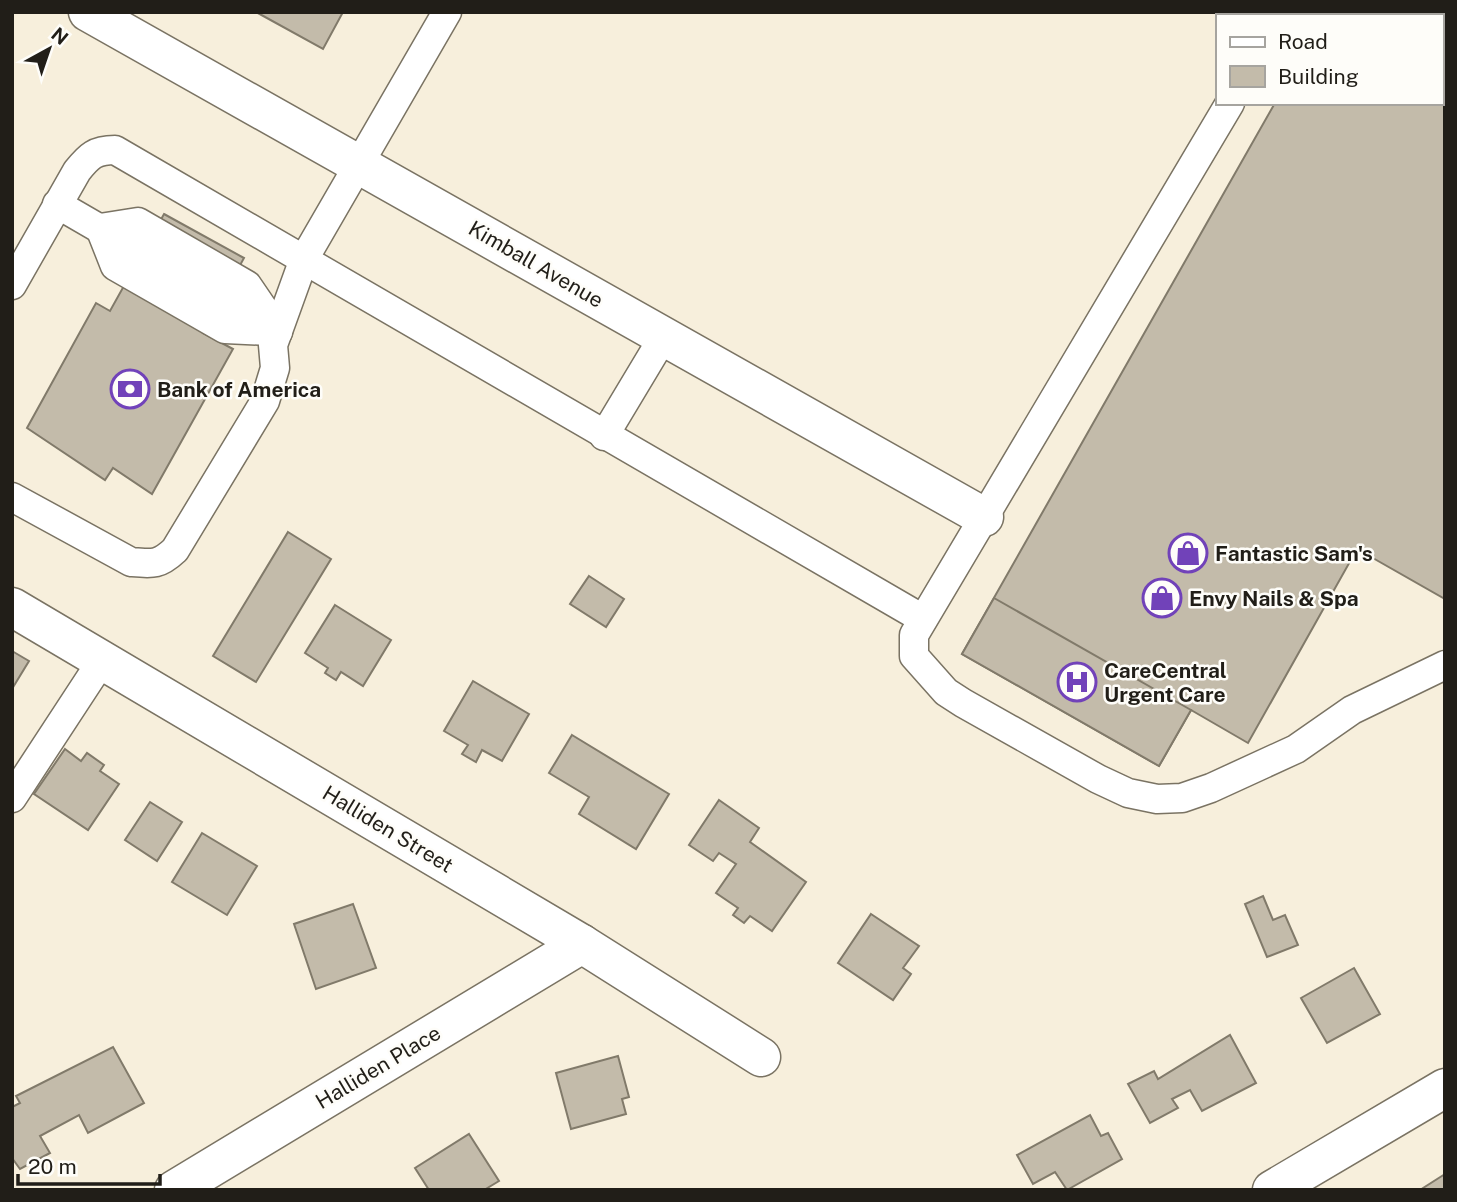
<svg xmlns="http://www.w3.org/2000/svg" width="1457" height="1202" viewBox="0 0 1457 1202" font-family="'Public Sans',sans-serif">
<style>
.building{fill:#c3bbaa;stroke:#817a6a;stroke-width:2}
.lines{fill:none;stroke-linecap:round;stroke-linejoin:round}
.lane-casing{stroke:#7a7363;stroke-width:31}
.street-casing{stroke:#7a7363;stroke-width:41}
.lane{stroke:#fff;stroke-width:28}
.street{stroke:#fff;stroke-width:38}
.labels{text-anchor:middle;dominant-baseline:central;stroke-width:5;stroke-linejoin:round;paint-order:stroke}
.street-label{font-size:21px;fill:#211e18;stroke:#fefdf9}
.poi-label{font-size:21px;font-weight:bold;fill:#211e18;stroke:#fefdf9;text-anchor:start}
</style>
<rect width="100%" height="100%" fill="#f7efdc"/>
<g class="building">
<polygon points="256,12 343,12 323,49"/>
<polygon points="1327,12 1445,12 1445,599 1357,549 1248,743 1191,710 1159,766 962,654 1275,103 1441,103 1441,16 1325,16"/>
<polygon points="164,214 244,258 203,333 233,349 152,494 113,468 105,480 27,428 96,303 110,311"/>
<polygon points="288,532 331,559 256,682 213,656"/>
<polygon points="589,576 624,599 606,627 570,604"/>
<polygon points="994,598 1191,710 1159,766 962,654"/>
<polygon points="335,605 391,640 363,686 341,672 336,680 325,673 328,668 305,653"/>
<polygon points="12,651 29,661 12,689"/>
<polygon points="473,681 529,714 502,761 482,750 476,762 462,754 468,745 444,731"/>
<polygon points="572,735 669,794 636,849 579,814 589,797 549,773"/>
<polygon points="65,749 81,761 87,753 104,765 100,771 119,784 88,830 34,794"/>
<polygon points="719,800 759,828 750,842 806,882 772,931 750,916 744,923 733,915 738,908 716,893 736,864 719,853 713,861 689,845"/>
<polygon points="150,802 182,822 157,861 125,840"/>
<polygon points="202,833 257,866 227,915 172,882"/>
<polygon points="1263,896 1273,920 1285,915 1298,945 1267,957 1245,904"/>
<polygon points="353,904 376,968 316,989 294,924"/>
<polygon points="871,914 919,946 903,968 911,974 893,1000 838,963"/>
<polygon points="1354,968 1380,1014 1327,1043 1301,998"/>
<polygon points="1230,1035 1256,1083 1202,1111 1190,1090 1172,1099 1178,1108 1150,1123 1128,1084 1154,1071 1158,1079"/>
<polygon points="113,1047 144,1103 88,1133 79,1115 40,1136 50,1153 20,1169 12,1158 12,1107 20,1103 16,1096"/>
<polygon points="618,1056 629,1097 622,1099 626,1114 571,1129 556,1073"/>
<polygon points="1090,1115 1101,1136 1108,1133 1122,1159 1067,1190 1055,1172 1033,1184 1017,1155"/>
<polygon points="469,1134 499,1181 484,1190 429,1190 415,1168"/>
<polygon points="1445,1174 1445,1190 1420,1190"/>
</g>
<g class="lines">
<defs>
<g id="lane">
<polyline points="1282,16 1284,12"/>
<polyline points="1230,103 914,635 914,656 946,692 963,703 1098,779 1128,793 1157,799 1182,798 1211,788 1296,749 1352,710 1445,665"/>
<polyline points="57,204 278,332"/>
<polyline points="100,228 138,222 247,285 277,329"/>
<polyline points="100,228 115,266 225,329 268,331"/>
<path d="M12,285L77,171C89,156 95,150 115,150L923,619"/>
<polyline points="604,436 664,336"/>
<path d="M12,497L131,562C153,564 159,565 175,550L265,401L275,368L273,345L304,259L447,12"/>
<polyline points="12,798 103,659"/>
</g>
<g id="street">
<polyline points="88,12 984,517"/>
<polyline points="12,607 582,944 761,1057"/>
<polyline points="174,1190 582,944"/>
<polyline points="1272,1190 1445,1088"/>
</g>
</defs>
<use href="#lane" class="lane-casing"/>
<use href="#street" class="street-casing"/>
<use href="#lane" class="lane"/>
<use href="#street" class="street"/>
</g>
<defs>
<symbol id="bank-ring" viewBox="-11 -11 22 22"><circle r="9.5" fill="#fefdf9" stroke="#7142b9" stroke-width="1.5"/><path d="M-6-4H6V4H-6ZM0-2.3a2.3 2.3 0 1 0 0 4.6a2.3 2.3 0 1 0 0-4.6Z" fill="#7142b9"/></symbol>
<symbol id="shop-ring" viewBox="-11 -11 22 22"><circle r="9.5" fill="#fefdf9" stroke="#7142b9" stroke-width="1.5"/><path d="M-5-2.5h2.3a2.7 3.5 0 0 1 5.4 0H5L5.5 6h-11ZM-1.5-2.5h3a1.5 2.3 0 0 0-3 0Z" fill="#7142b9"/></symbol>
<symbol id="hospital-ring" viewBox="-11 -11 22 22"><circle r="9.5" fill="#fefdf9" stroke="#7142b9" stroke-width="1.5"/><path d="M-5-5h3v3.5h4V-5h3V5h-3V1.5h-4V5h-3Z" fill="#7142b9"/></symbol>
</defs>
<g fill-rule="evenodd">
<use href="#bank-ring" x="108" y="367" width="44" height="44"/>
<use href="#shop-ring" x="1166" y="531" width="44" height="44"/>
<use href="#shop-ring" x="1140" y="576" width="44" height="44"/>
<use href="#hospital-ring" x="1055" y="660" width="44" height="44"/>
</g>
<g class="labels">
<g class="street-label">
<text transform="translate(536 264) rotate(30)">Kimball Avenue</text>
<text transform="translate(388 829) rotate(31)">Halliden Street</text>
<text transform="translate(378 1067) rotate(-31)">Halliden Place</text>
</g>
<g class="poi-label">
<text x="157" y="389">Bank of America</text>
<text x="1215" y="553">Fantastic Sam's</text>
<text x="1189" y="598">Envy Nails &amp; Spa</text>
<text x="1104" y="670">CareCentral<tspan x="1104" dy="24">Urgent Care</tspan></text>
</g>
</g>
<rect width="1457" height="1202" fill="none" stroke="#211e18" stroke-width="28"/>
<rect x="1216" y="14" width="228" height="91" fill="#fefdf9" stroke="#a6a49f" stroke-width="2"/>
<rect x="1230" y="37" width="35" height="10" fill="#ffffff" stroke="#a6a49f" stroke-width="2"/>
<text x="1278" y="49" font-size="21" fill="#211e18">Road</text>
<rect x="1230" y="66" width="35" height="21" fill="#c3bbaa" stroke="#a6a49f" stroke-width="2"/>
<text x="1278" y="84" font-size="21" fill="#211e18">Building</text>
<g transform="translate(49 49) rotate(40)" stroke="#fefdf9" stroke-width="5" paint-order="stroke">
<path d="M0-5L12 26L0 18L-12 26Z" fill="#211e18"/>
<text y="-10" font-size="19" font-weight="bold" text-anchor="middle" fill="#211e18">N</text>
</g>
<path d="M18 1174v10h142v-10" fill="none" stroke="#211e18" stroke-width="3.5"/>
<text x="28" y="1174" font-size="21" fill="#211e18" stroke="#fefdf9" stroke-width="5" paint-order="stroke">20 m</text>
</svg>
